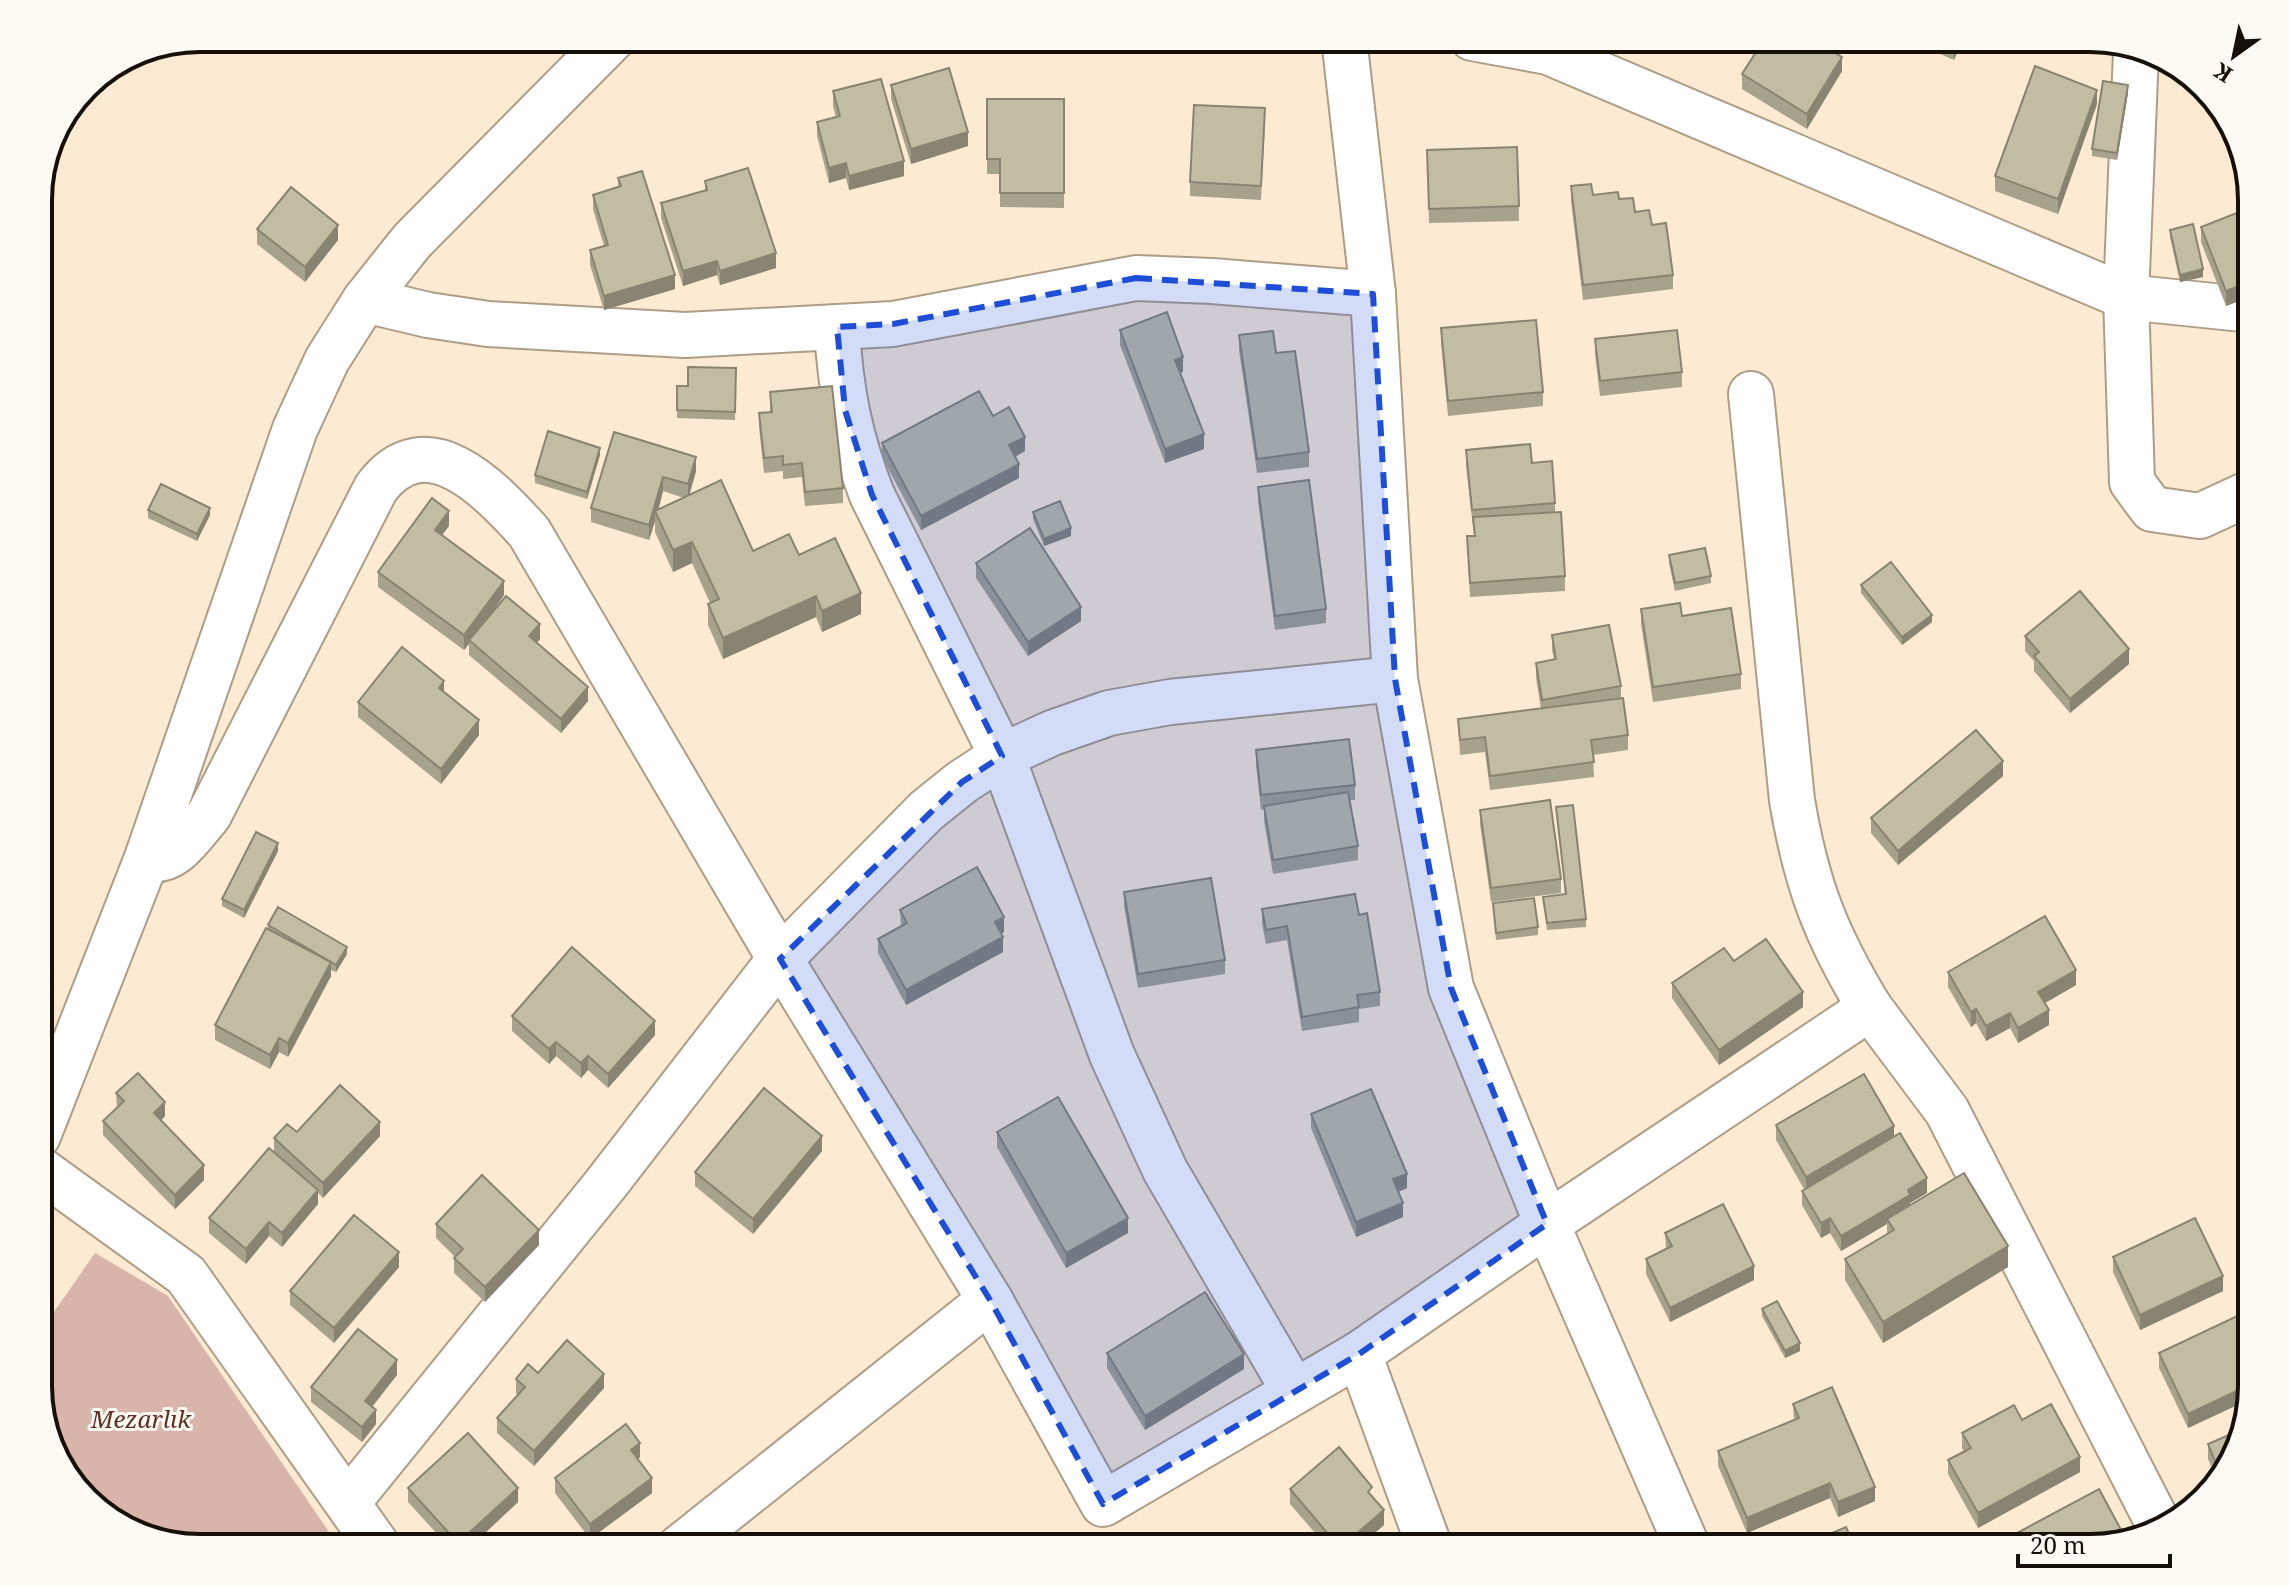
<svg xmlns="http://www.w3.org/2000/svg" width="2290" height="1586" viewBox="0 0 2290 1586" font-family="'Noto Serif',serif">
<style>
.green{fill:#d8b4aa}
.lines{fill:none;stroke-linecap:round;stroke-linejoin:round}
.minor-casing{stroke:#ad9d87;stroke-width:48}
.minor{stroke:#fff;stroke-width:44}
.wall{fill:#a7a28b;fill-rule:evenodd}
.shaded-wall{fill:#888471}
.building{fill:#c2bca2;stroke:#888471;stroke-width:2}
.marked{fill:#1d4ed8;fill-opacity:0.2;stroke:#1d4ed8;stroke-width:6;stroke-dasharray:16 10;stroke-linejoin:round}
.labels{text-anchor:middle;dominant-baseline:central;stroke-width:6;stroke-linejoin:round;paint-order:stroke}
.park-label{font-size:24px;font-style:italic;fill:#602f23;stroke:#fdfaf5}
.rim{fill:none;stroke:#161008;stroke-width:4}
</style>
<rect width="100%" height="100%" fill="#fcead3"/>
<polygon class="green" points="95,1253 168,1296 340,1548 200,1548 110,1520 60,1466 38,1396 38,1335"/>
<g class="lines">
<defs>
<g id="minor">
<polyline points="1344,38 1373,294 1395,679 1451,988 1547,1224 1688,1548"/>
<polyline points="1472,38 1548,52 2126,297 2252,310"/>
<polyline points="2136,52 2126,297 2132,482 2152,509 2200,516 2252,492"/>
<polyline points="365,300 428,315 488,324 685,335 893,324 1136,278 1212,281 1373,294"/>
<path d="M837,327C840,389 850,438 872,495L1002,756L1112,1055L1165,1170L1294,1391"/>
<path d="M1751,394L1792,800C1806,884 1826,936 1870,1008"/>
<path d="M147,858C174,866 193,833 209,815L376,488C426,421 490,489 529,532L780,959L990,1300L1103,1504L1359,1354L1547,1224L1870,1008L1947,1111L2161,1529"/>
<polyline points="38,1136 147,858 295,429 327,360 365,300 412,241 613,38"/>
<polyline points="38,1168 186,1275 379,1548"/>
<polyline points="1359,1354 1430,1548"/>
<polyline points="348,1502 605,1185 780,959 926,811 962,782 1002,756 1052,733 1109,713 1170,702 1395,679"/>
<polyline points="679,1548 990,1300"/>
</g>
</defs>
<use href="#minor" class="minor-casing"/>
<use href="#minor" class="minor"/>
</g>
<g class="wall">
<polygon points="1903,38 1963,38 1954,60"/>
<polygon points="1842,71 1807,129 1742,89 1742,74"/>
<polygon points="891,85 968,146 911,164 891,99"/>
<polygon points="833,91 904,176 849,190 846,178 829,183 817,136 817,122 836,117 833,106"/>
<polygon points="2128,93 2117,160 2092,156 2092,149"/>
<polygon points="2205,94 2216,107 2207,107"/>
<polygon points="987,99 1064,99 1064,208 1000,207 1000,174 987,174"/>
<polygon points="2097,104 2058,214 1995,191 1995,176"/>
<polygon points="1265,122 1261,200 1190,196 1190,182"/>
<polygon points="1517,147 1519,221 1429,223 1427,150"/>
<polygon points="618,178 675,289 604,310 590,265 590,250 604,246 593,209 593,195 618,187"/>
<polygon points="705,181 776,268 720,285 717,275 683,286 661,218 661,203 705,190"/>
<polygon points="1571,186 1593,195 1619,199 1652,225 1673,275 1673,289 1583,300 1571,201"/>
<polygon points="2252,207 2252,296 2226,306 2201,242 2201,227"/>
<polygon points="257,229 338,240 305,282 257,244"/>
<polygon points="2170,230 2203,277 2180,282 2170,237"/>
<polygon points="1441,328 1543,392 1543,406 1448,416 1441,343"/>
<polygon points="1120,330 1183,372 1180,373 1204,449 1165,463 1120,345"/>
<polygon points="1239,335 1276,353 1309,452 1309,467 1257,473 1239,350"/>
<polygon points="1595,339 1682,372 1682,387 1600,396 1595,354"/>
<polygon points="736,368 735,420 677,418 677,386 688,386"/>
<polygon points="770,392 843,488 843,503 805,506 802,477 783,479 783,471 764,473 759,427 759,413 770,412"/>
<polygon points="993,416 1025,451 1015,457 1019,478 921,530 882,457 882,443"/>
<path d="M614,432L696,471L689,496L753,551L799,555L861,614L822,632L816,617L723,659L708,625V604L710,603L692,563L673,572L655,532V521L649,540L591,522V508ZM663,491L684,498L658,510Z"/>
<polygon points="1466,450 1532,463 1555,503 1555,512 1565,576 1565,591 1470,597 1467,536 1474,536 1466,465"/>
<polygon points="600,455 587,499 535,483 535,475"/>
<polygon points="1258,487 1326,609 1326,623 1275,630 1258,502"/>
<polygon points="148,510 210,515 197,541 148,518"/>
<polygon points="1033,512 1071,536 1044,546 1033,519"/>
<polygon points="449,526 442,535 504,595 488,618 540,639 537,643 588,701 561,733 469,655 469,644 464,650 378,587 378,572"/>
<polygon points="1669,555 1711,576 1711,583 1675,591 1669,563"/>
<polygon points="976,563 1081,621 1028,656 976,578"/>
<polygon points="1861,585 1932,622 1902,645 1861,593"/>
<polygon points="1641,609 1682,616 1741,674 1741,689 1653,702 1641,624"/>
<polygon points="1552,635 1621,686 1621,699 1628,735 1628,750 1593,755 1594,777 1490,790 1485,752 1460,755 1458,719 1541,709 1536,678 1536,663 1554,660 1552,650"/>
<polygon points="2025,636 2129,664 2070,713 2034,671 2034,661 2025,651"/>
<polygon points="444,692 479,735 441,784 358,717 358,702"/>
<polygon points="1256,750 1355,785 1355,800 1350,800 1358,846 1358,860 1273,874 1264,821 1264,809 1261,810 1256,765"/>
<polygon points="2003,776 1898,865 1871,833 1871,818"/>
<polygon points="1556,807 1586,919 1586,927 1547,930 1543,897 1565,894"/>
<polygon points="1480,810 1561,879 1561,893 1491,902 1480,824"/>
<polygon points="278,851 244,918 222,906 222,899"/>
<polygon points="1124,892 1225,960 1225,974 1138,988 1124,906"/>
<polygon points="1493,903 1538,927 1538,935 1496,940"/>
<polygon points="1262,909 1359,915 1380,992 1380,1006 1359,1009 1359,1022 1302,1031 1287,940 1266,944 1262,924"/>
<polygon points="900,910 1004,932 1001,934 1003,952 906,1005 878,953 878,939 901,927"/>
<polygon points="268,925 347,954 336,972 331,970 331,976 288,1057 279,1052 270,1069 215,1040 215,1025 268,929"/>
<polygon points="1734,961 1803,1007 1719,1065 1672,998 1672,983"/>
<polygon points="1948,972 2076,985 2045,1003 2049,1025 2018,1043 2010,1028 1986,1041 1976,1023 1971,1027 1948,987"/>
<polygon points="512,1016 655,1035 608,1088 588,1070 581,1078 556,1056 549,1064 512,1031"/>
<polygon points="116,1093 165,1116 161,1121 204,1180 175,1209 103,1135 103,1121 117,1108"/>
<polygon points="1311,1114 1407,1188 1398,1192 1403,1217 1356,1237 1311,1128"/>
<polygon points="1776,1125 1894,1137 1927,1193 1910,1203 1910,1205 2008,1267 1883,1343 1845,1280 1845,1259 1887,1234 1887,1224 1841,1251 1830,1233 1821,1238 1802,1205 1802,1191 1804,1189 1776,1140"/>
<polygon points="297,1132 380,1136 323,1198 318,1193 318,1204 282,1247 269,1236 246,1264 209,1233 209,1218 274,1152 274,1138"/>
<polygon points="997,1132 1128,1233 1066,1268 997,1147"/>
<polygon points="822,1151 753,1234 695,1186 695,1172"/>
<polygon points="436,1224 539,1245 485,1302 454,1273 454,1258 455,1257 436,1238"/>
<polygon points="1665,1233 1754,1280 1670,1322 1646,1274 1646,1259 1666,1249"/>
<polygon points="2113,1257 2223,1291 2140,1330 2113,1272"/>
<polygon points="399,1267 334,1343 290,1305 290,1291"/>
<polygon points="1762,1309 1800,1351 1785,1358 1762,1316"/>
<polygon points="1107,1353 1244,1369 1145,1430 1107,1368"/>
<polygon points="2159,1353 2252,1386 2248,1400 2188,1428 2159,1368"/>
<polygon points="397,1375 372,1406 376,1424 362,1442 311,1402 311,1387"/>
<polygon points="516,1379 604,1388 534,1466 497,1433 497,1418 518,1395 516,1393"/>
<polygon points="1793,1404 1875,1501 1838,1517 1830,1498 1747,1533 1718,1466 1718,1451 1794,1420"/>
<polygon points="2022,1420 2080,1472 1978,1528 1948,1474 1948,1460 1964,1451 1962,1448 1962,1433"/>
<polygon points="2208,1444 2224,1476 2218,1482 2208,1459"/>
<polygon points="640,1457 638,1459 652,1493 590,1539 555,1493 555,1478"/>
<polygon points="408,1488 518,1502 469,1548 450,1548 408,1502"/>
<polygon points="1290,1489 1372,1496 1384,1525 1357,1548 1328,1548 1290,1504"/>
</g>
<g class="shaded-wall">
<polygon points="1960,38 1963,38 1954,60 1954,52"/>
<polygon points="1842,57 1842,71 1807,129 1807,114"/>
<polygon points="2128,85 2128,93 2117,160 2117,153"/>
<polygon points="2097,90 2097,104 2058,214 2058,199"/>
<polygon points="968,132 968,146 911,164 911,149"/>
<polygon points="904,161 904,176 849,190 849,176"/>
<polygon points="846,163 846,178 829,183 829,168"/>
<polygon points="338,225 338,240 305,282 305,267"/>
<polygon points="776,253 776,268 720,285 720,271"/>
<polygon points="717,261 717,275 683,286 683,271"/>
<polygon points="2203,269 2203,277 2180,282 2180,275"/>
<polygon points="675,275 675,289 604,310 604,296"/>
<polygon points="2252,281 2252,296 2226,306 2226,291"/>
<polygon points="1183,357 1183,372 1175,375 1175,360"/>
<polygon points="1204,434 1204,449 1165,463 1165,449"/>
<polygon points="1025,437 1025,451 1009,460 1009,445"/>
<polygon points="600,448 600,455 587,499 587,492"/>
<polygon points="696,457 696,471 688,499 688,484"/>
<polygon points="1019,464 1019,478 921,530 921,516"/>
<polygon points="663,477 663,491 657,515 655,511 655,521 649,540 649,525"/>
<polygon points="210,508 210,515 197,541 197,534"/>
<polygon points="449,511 449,526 435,544 435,530"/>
<polygon points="1071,528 1071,536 1044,546 1044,539"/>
<polygon points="692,542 692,563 673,572 673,550"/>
<polygon points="504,581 504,595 470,642 469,640 469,644 464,650 464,635"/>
<polygon points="861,593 861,614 822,632 822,611"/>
<polygon points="816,596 816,617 723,659 723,638"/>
<polygon points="1081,607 1081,621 1028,656 1028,642"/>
<polygon points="1932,615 1932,622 1902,645 1902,637"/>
<polygon points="540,624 540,639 529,651 529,636"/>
<polygon points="2129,649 2129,664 2070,713 2070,699"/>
<polygon points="444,681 444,696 439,688"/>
<polygon points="588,687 588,701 561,733 561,719"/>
<polygon points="479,720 479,735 441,784 441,769"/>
<polygon points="2003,761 2003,776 1898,865 1898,851"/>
<polygon points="278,843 278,851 244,918 244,910"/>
<polygon points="1004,917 1004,932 995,937 995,922"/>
<polygon points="1003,937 1003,952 906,1005 906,990"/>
<polygon points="347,947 347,954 336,972 336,965"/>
<polygon points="331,962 331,976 288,1057 288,1043"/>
<polygon points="2076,970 2076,985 2038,1007 2038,992"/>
<polygon points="1803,992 1803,1007 1719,1065 1719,1050"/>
<polygon points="1976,1009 1976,1023 1971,1027 1971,1012"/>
<polygon points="2049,1010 2049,1025 2018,1043 2018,1028"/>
<polygon points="2010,1013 2010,1028 1986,1041 1986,1026"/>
<polygon points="655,1021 655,1035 608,1088 608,1074"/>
<polygon points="279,1038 279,1052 270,1069 270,1055"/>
<polygon points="556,1042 556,1056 549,1064 549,1049"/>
<polygon points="588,1056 588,1070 581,1078 581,1063"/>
<polygon points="165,1102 165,1116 154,1128 154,1113"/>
<polygon points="380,1122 380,1136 323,1198 323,1183"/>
<polygon points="1894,1126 1894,1141 1806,1192 1806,1177"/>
<polygon points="822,1136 822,1151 753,1234 753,1219"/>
<polygon points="204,1165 204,1180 175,1209 175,1195"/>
<polygon points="1407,1174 1407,1188 1393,1194 1393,1179"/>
<polygon points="1927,1178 1927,1193 1910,1203 1910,1210 1887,1219 1887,1224 1841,1251 1841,1236 1908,1190"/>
<polygon points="318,1190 318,1204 282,1247 282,1233"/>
<polygon points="1403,1203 1403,1217 1356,1237 1356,1222"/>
<polygon points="1128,1218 1128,1233 1066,1268 1066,1253"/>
<polygon points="1830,1218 1830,1233 1821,1238 1821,1223"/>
<polygon points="269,1222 269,1236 246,1264 246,1249"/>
<polygon points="539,1230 539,1245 485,1302 485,1287"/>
<polygon points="2008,1246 2008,1267 1883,1343 1883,1322"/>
<polygon points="399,1252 399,1267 334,1343 334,1328"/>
<polygon points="1754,1266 1754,1280 1670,1322 1670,1308"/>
<polygon points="2223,1276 2223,1291 2140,1330 2140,1315"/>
<polygon points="1800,1343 1800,1351 1785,1358 1785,1351"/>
<polygon points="1244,1354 1244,1369 1145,1430 1145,1416"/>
<polygon points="397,1360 397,1375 365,1416 365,1401"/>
<polygon points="604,1374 604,1388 534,1466 534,1451"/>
<polygon points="2252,1384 2248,1400 2188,1428 2188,1414"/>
<polygon points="376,1410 376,1424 362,1442 362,1427"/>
<polygon points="640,1443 640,1457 631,1464 631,1450"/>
<polygon points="2080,1457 2080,1472 1978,1528 1978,1513"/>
<polygon points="652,1478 652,1493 590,1539 590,1524"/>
<polygon points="1830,1483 1830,1498 1747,1533 1747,1518"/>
<polygon points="1875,1487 1875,1501 1838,1517 1838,1502"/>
<polygon points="518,1488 518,1502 469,1548 458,1548 458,1543"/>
<polygon points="1384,1510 1384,1525 1357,1548 1340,1548"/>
</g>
<g class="building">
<polygon points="1765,38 1810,38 1842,57 1807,114 1742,74"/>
<polygon points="1921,38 1960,38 1954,52"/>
<polygon points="2035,66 2097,90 2058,199 1995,176"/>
<polygon points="949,68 968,132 911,149 891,85"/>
<polygon points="881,79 904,161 849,176 846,163 829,168 817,122 840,116 833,91"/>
<polygon points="2103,81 2128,85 2117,153 2092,149"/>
<polygon points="987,99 1064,99 1064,193 1000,193 1000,159 987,159"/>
<polygon points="1194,105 1265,108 1261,186 1190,182"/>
<polygon points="1517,147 1519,206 1429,209 1427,150"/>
<polygon points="748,168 776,253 720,271 717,261 683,271 661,203 707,190 705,181"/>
<polygon points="642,171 675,275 604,296 590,250 608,245 593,195 621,186 618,178"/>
<polygon points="1591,184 1593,195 1618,192 1619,199 1633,198 1635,212 1649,210 1652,225 1666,223 1673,275 1583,285 1571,186"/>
<polygon points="291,187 338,225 305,267 257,229"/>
<polygon points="2252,207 2252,281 2226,291 2201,227"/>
<polygon points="2193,224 2203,269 2180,275 2170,230"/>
<polygon points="1167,312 1183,357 1175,360 1204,434 1165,449 1120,330"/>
<polygon points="1536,320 1543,392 1448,401 1441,328"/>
<polygon points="1677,330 1682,372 1600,381 1595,339"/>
<polygon points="1273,331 1276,353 1295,351 1309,452 1257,459 1239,335"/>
<polygon points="688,367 736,368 735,412 677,410 677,386 688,386"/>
<polygon points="832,386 843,488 805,492 802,463 783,465 783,456 764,458 759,413 772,412 770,392"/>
<polygon points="979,391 993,416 1009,407 1025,437 1009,445 1019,464 921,516 882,443"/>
<polygon points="548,431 600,448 587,492 535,475"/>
<polygon points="614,432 696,457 688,484 663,477 649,525 591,508"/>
<polygon points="1530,444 1532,463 1552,461 1555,503 1472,510 1466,450"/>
<polygon points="721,480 753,551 789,534 799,555 835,538 861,593 822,611 816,596 723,638 708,604 719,599 692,542 673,550 655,511"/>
<polygon points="1309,480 1326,609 1275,616 1258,487"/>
<polygon points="161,484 210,508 197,534 148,510"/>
<polygon points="432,498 449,511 435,530 504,581 464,635 378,572"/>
<polygon points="1060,501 1071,528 1044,539 1033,512"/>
<polygon points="1561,512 1565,576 1470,583 1467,536 1475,536 1473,517"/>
<polygon points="1030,528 1081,607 1028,642 976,563"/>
<polygon points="1705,548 1711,576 1675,583 1669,555"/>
<polygon points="1891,562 1932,615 1902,637 1861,585"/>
<polygon points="2080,591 2129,649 2070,699 2034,656 2039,652 2025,636"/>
<polygon points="506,596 540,624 529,636 588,687 561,719 469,640"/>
<polygon points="1680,603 1682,616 1731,608 1741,674 1653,687 1641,609"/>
<polygon points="1609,625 1621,686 1542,700 1536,663 1556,659 1552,635"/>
<polygon points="402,647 444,681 439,688 479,720 441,769 358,702"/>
<polygon points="1623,698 1628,735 1591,740 1594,762 1490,776 1485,737 1460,740 1458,719"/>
<polygon points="1976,730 2003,761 1898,851 1871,818"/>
<polygon points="1349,739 1355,785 1261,795 1256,750"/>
<polygon points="1348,792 1358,846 1273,860 1264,806"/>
<polygon points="1550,800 1561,879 1491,888 1480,810"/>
<polygon points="1573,805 1586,919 1547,923 1543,897 1566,894 1556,807"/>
<polygon points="256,832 278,843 244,910 222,899"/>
<polygon points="977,867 1004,917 995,922 1003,937 906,990 878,939 907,923 900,910"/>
<polygon points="1211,878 1225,960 1138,974 1124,892"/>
<polygon points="1355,894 1359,915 1367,913 1380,992 1357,995 1359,1007 1302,1017 1287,926 1266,930 1262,909"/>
<polygon points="1534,898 1538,927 1496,933 1493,903"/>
<polygon points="278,907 347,947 336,965 268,925"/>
<polygon points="2045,916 2076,970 2038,992 2049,1010 2018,1028 2010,1013 1986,1026 1976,1009 1971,1012 1948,972"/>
<polygon points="266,928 331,962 288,1043 279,1038 270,1055 215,1025"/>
<polygon points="1766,939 1803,992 1719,1050 1672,983 1724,948 1734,961"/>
<polygon points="572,947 655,1021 608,1074 588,1056 581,1063 556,1042 549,1049 512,1016"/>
<polygon points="138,1073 165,1102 154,1113 204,1165 175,1195 103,1121 124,1101 116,1093"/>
<polygon points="1864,1074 1894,1126 1806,1177 1776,1125"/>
<polygon points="340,1085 380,1122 323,1183 274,1138 287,1124 297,1132"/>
<polygon points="764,1088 822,1136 753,1219 695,1172"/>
<polygon points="1371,1089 1407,1174 1393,1179 1403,1203 1356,1222 1311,1114"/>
<polygon points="1058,1097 1128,1218 1066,1253 997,1132"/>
<polygon points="1900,1133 1927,1178 1908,1190 1910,1195 1841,1236 1830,1218 1821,1223 1802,1191"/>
<polygon points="269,1148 318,1190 282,1233 269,1222 246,1249 209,1218"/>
<polygon points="1964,1173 2008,1246 1883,1322 1845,1259 1894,1230 1887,1219"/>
<polygon points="482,1175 539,1230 485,1287 454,1258 463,1249 436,1224"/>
<polygon points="1723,1204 1754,1266 1670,1308 1646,1259 1672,1246 1665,1233"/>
<polygon points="354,1215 399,1252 334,1328 290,1291"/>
<polygon points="2195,1218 2223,1276 2140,1315 2113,1257"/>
<polygon points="1205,1292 1244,1354 1145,1416 1107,1353"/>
<polygon points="1777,1301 1800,1343 1785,1351 1762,1309"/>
<polygon points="2252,1309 2252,1384 2188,1414 2159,1353"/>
<polygon points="358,1329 397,1360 365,1401 376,1410 362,1427 311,1387"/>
<polygon points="567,1340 604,1374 534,1451 497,1418 525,1387 516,1379 528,1364 538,1373"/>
<polygon points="1832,1387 1875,1487 1838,1502 1830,1483 1747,1518 1718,1451 1799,1418 1793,1404"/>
<polygon points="2051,1404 2080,1457 1978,1513 1948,1460 1971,1448 1962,1433 2014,1405 2022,1420"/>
<polygon points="626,1424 640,1443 631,1450 652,1478 590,1524 555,1478"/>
<polygon points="2238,1431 2224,1476 2222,1478 2208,1444"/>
<polygon points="468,1433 518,1488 458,1543 408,1488"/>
<polygon points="1339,1447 1372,1487 1368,1492 1384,1510 1340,1548 1290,1489"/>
<polygon points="2099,1489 2126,1539 2090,1548 1989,1548"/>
<polygon points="1846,1527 1855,1548 1797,1548"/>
<polygon points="1419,1536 1426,1548 1397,1548"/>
</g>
<path class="marked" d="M1136,278L1373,294L1395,679L1451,988L1547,1224L1359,1354L1103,1504L990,1300L780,959L962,782L1002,756L872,495L845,410L837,327L893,324Z"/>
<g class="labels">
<g class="park-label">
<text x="141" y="1418">Mezarlık</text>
</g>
</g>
<path d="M0 0H2290V1586H0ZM200 52H2090A148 148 0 0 1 2238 200V1386A148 148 0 0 1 2090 1534H200A148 148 0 0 1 52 1386V200A148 148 0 0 1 200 52Z" fill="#fdfaf5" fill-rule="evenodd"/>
<path class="rim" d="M200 52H2090A148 148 0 0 1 2238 200V1386A148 148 0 0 1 2090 1534H200A148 148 0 0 1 52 1386V200A148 148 0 0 1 200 52Z"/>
<g transform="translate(2234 56) rotate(213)" stroke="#fdfaf5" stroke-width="6" paint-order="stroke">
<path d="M0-6L14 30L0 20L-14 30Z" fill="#161008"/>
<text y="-12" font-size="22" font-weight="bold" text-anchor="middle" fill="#161008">K</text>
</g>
<path d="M2018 1554v12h152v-12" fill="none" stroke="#161008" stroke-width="4"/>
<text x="2030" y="1554" font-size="24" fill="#161008" stroke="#fdfaf5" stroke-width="6" paint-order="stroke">20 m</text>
</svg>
